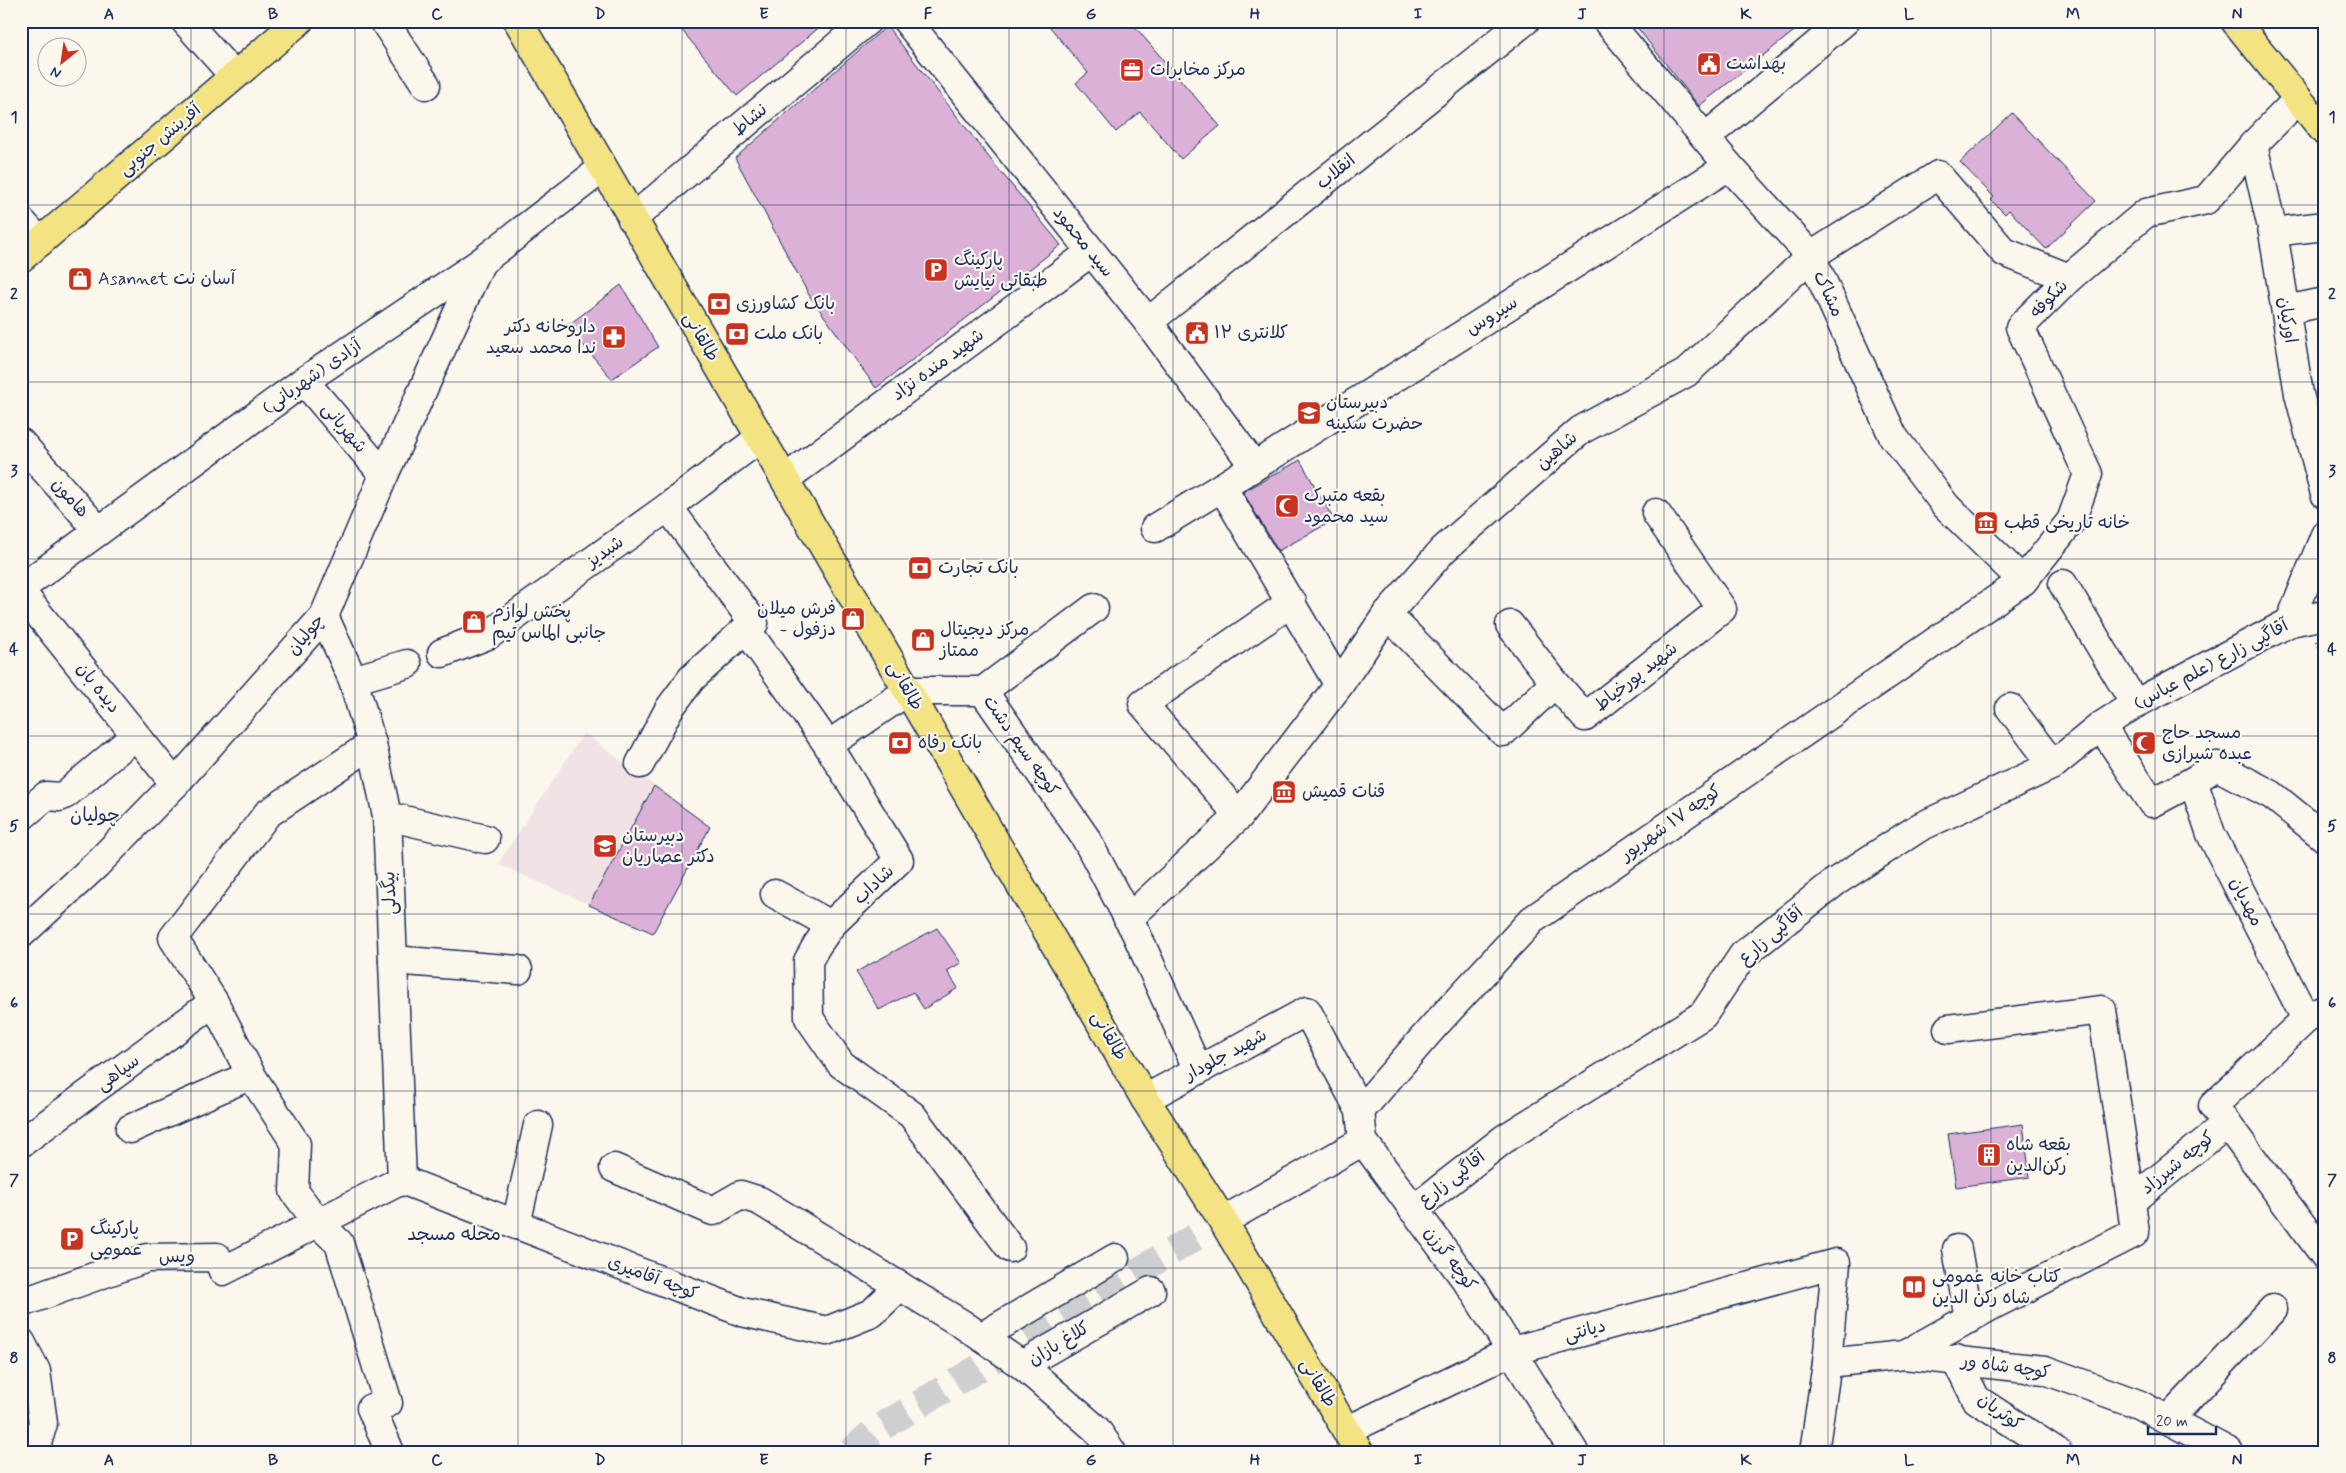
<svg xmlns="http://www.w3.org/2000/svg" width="2346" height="1473" viewBox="0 0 2346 1473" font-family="Mynerve,'Playpen Sans Arabic',sans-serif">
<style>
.built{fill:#f1e2e6}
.building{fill:#dbb1d7;stroke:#1b2f5e}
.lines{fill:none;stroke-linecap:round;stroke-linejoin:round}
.major-tunnel{stroke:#cecfd0;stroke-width:28;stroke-dasharray:28 14;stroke-linecap:butt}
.minor-casing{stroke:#1b2f5e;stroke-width:31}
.major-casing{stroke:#1b2f5e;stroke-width:31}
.path{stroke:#1b2f5e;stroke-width:3;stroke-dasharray:1 4;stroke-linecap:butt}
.minor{stroke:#fbf7ec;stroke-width:28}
.major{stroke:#f4e382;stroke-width:28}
.grid{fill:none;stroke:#1b2f5e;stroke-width:1;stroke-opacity:0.55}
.labels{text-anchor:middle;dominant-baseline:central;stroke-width:4.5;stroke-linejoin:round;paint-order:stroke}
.poi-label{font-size:18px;fill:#1b2f5e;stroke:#fbf7ec;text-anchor:start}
.street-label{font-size:18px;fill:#1b2f5e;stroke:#fbf7ec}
.neighbourhood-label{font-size:19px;fill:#1b2f5e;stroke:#fbf7ec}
.neatline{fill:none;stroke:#1b2f5e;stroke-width:2}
.grid-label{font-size:16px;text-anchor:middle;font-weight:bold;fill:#1b2f5e}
</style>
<rect width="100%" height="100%" fill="#fbf7ec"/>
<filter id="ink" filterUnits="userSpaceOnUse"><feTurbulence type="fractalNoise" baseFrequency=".02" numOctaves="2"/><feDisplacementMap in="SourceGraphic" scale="10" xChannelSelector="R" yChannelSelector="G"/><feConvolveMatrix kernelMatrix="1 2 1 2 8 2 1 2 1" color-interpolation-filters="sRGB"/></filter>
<g filter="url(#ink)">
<polygon class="built" points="584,733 710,827 653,933 498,864"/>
<g class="building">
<polygon points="674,21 827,21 737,96"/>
<polygon points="1045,21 1130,21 1220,126 1181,159 1140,112 1116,132 1076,83 1088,73"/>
<polygon points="1632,21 1807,21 1699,106"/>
<polygon points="887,26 991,160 1061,245 876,388 809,295 735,158"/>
<polygon points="2012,113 2096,201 2046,249 2009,210 2005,214 1991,200 1994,197 1960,162"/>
<polygon points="621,285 658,347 612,379 567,326"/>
<polygon points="1300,460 1334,520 1278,551 1243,492"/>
<polygon points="654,786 710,827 653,933 589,905"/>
<polygon points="937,928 961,963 947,971 958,988 924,1009 913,992 879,1010 856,972"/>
<polygon points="2023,1124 2030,1177 1956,1187 1948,1134"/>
</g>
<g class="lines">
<polyline class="major-tunnel" points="851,1452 873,1432 1207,1230"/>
<defs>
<g id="minor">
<polyline points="185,21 234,76"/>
<polyline points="384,21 426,85"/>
<polyline points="907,21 1148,322 1254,466"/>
<polyline points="1607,21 1729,166 1811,256 1893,436 1946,506 2023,581"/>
<polyline points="1706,137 1845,21"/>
<polyline points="2253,145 2273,232 2299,394 2325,494"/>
<polyline points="632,219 867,21"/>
<polyline points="21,221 40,242"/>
<polyline points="2273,232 2325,226"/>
<polyline points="2286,310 2325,302"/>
<polyline points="1148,322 1525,21"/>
<polyline points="304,381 384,475"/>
<polyline points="21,443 99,531"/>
<polyline points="785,479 1091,252"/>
<polyline points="668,507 754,623 746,629 828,745 899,860 831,925 817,945 808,961 809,1018 841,1064 912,1115 1010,1248"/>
<polyline points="1155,528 1222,487"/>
<polyline points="2063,584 2135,704"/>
<polyline points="21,588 304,381 481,262 603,168"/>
<polyline points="21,592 175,784"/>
<polyline points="1292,602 1143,704 1239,816 1339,685 1387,614 1443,550 1581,430 1686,373 1811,256 1938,175 2004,252 2069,278"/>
<polyline points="1387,614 1503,732 1555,683 1585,717 1722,609 1656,513"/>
<polyline points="324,616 353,680 372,744 387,816 402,1180"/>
<polyline points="2290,622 2325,535"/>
<polyline points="1510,625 1555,683"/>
<polyline points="442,653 490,634 668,507 760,438"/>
<polyline points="353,680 407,664"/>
<polyline points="1339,685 1222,487 1729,166"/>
<polyline points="983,691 1094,608"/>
<polyline points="2010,708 2053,765"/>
<polyline points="2101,726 2152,803 2193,781 2217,766 2272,795 2325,838"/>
<polyline points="372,744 267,814 173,938 214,1002 251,1075 296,1144 294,1191 319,1224 339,1243 388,1403 371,1408 390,1452"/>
<polyline points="828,745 908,691 983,691 1085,837 1136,933 1198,1070"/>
<polyline points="640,764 669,709 692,678 746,629"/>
<polyline points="2193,781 2211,834 2306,1019"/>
<polyline points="387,816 485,839"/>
<polyline points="21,817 46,796 60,797 66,794 135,736"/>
<polyline points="775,894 831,925"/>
<polyline points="1128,919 1239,816"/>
<polyline points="21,934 97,864 175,784 324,616 384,475 481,262"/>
<polyline points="393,960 518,970"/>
<polyline points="1948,1029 2102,1010 2131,1201"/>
<polyline points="1145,1099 1307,1011 1360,1111 1363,1141 1474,1291 1574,1452"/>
<polyline points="1360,1111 1434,1026 1532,920 2023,581 2071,521 2088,474 2020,327 2069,278 2146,213 2206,200 2253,145 2298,99"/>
<polyline points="2227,1124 2325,1256"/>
<polyline points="130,1129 251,1075"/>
<polyline points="21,1143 214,1002"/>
<polyline points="614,1168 713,1211 741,1195 760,1201 962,1324 1022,1365"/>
<polyline points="402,1180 742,1312 827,1331 872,1313 900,1286"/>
<polyline points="1413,1210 1504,1139 1703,1015 1743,955 1835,882 1920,827 2053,765 2101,726 2135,704 2290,622 2325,615"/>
<polyline points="1223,1221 1363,1141"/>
<polyline points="516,1225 538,1125"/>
<polyline points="1957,1249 1969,1319"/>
<polyline points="21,1303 147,1258 217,1257 223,1271 402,1180"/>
<polyline points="981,1337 1115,1258"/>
<polyline points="21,1342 36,1371 43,1423 36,1447 39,1452"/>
<polyline points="1904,1355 1991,1306 2135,1233 2131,1201 2227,1124 2213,1106 2306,1019 2325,1008"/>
<polyline points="1956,1359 1976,1399 2057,1452"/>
<polyline points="1827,1363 1904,1355 2045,1370 2138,1404 2229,1452"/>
<polyline points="2169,1419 2273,1309"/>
<polyline points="1346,1431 1512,1351 1836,1263 1827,1363 1814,1452"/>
<polyline points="1112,1452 1096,1429 1022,1365 1151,1291"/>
</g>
<g id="major">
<polyline points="518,21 1145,1099 1223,1221 1359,1452"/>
<polyline points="2235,21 2325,132"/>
<polyline points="21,258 299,21"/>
</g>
</defs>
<use href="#minor" class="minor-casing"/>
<use href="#major" class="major-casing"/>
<polyline class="path" points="2316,641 2325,658"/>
<use href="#minor" class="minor"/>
<use href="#major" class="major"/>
</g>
</g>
<path class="grid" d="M191,21V1452M355,21V1452M518,21V1452M682,21V1452M846,21V1452M1009,21V1452M1173,21V1452M1337,21V1452M1500,21V1452M1664,21V1452M1828,21V1452M1991,21V1452M2155,21V1452M21,205H2325M21,382H2325M21,559H2325M21,736H2325M21,914H2325M21,1091H2325M21,1268H2325"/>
<defs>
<symbol id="civic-square" viewBox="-11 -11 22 22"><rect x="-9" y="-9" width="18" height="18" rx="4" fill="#c8321e" stroke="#fbf7ec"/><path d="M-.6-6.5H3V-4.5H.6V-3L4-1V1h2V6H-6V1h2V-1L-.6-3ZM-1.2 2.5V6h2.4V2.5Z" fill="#fff"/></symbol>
<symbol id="office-square" viewBox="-11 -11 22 22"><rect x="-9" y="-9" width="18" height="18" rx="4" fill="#c8321e" stroke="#fbf7ec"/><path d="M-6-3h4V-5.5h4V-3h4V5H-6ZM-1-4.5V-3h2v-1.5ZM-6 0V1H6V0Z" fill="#fff"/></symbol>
<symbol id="parking-square" viewBox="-11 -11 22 22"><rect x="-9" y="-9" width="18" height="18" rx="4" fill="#c8321e" stroke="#fbf7ec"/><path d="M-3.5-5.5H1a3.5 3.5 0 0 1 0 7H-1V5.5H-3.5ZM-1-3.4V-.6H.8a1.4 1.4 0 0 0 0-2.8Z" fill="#fff"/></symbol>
<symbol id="shop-square" viewBox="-11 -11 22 22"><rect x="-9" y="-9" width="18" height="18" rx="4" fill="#c8321e" stroke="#fbf7ec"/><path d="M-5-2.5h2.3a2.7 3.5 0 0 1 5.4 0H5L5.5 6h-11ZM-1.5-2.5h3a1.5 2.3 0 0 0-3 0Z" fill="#fff"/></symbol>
<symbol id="bank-square" viewBox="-11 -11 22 22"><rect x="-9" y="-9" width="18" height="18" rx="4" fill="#c8321e" stroke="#fbf7ec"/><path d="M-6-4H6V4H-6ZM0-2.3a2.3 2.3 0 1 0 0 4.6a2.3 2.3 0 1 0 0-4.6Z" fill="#fff"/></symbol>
<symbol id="pharmacy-square" viewBox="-11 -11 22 22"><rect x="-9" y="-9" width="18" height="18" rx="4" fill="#c8321e" stroke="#fbf7ec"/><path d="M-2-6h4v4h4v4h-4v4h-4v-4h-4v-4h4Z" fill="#fff"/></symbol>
<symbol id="school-square" viewBox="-11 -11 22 22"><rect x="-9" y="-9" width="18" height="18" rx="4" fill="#c8321e" stroke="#fbf7ec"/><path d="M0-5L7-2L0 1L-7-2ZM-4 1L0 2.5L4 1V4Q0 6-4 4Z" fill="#fff"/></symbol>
<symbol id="mosque-square" viewBox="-11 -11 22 22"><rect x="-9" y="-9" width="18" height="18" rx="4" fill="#c8321e" stroke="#fbf7ec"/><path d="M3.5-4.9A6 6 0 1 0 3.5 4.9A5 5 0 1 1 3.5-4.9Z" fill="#fff"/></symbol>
<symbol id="museum-square" viewBox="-11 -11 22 22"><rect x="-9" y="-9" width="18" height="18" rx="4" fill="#c8321e" stroke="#fbf7ec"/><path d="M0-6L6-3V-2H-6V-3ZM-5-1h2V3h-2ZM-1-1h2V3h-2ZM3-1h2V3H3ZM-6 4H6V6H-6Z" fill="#fff"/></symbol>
<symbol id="building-square" viewBox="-11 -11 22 22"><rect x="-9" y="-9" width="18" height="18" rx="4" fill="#c8321e" stroke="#fbf7ec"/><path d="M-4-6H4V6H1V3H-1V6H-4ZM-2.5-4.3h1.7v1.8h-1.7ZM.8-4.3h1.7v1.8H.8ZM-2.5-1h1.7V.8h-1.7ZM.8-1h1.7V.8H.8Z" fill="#fff"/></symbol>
<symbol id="library-square" viewBox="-11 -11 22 22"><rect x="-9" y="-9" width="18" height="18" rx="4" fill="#c8321e" stroke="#fbf7ec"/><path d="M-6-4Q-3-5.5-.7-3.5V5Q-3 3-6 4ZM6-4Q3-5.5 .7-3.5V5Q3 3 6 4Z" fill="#fff"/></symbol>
</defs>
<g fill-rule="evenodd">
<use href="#civic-square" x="1695" y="50" width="28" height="28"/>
<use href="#office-square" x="1118" y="56" width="28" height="28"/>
<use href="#parking-square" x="922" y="256" width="28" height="28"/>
<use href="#shop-square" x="66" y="265" width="28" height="28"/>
<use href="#bank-square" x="705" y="290" width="28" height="28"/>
<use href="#civic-square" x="1183" y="319" width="28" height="28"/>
<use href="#bank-square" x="723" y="320" width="28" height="28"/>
<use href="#pharmacy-square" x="600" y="323" width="28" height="28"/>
<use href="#school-square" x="1295" y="399" width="28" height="28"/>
<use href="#mosque-square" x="1273" y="492" width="28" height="28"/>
<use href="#museum-square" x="1972" y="509" width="28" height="28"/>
<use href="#bank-square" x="906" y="554" width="28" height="28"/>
<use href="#shop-square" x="839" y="605" width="28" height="28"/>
<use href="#shop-square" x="460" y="608" width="28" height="28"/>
<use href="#shop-square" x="909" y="626" width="28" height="28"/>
<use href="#bank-square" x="886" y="729" width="28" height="28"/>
<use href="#mosque-square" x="2130" y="729" width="28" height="28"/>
<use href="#museum-square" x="1270" y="778" width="28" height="28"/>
<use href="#school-square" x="591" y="832" width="28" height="28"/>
<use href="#building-square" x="1975" y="1141" width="28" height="28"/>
<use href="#parking-square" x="58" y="1225" width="28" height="28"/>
<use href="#library-square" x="1900" y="1273" width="28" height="28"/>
</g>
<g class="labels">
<g class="poi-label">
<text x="1726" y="64">بهداشت</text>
<text x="1150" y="70">مرکز مخابرات</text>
<text x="954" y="260">پارکینگ<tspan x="954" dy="21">طبقاتی نیایش</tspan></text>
<text x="98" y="279">Asannet آسان نت</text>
<text x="736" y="304">بانک کشاورزی</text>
<text x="596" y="327" text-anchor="end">داروخانه دکتر<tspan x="596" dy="21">ندا محمد سعید</tspan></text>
<text x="1214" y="333">کلانتری ۱۲</text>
<text x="754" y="334">بانک ملت</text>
<text x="1326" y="403">دبیرستان<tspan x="1326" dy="21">حضرت سکینه</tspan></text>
<text x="1304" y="496">بقعه متبرک<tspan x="1304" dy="21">سید محمود</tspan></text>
<text x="2004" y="523">خانه تاریخی قطب</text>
<text x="938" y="568">بانک تجارت</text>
<text x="836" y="609" text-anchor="end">فرش میلان<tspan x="836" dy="21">- دزفول</tspan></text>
<text x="492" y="612">پخش لوازم<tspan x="492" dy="21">جانبی الماس تیم</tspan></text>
<text x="940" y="630">مرکز دیجیتال<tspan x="940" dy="21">ممتاز</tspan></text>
<text x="2162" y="733">مسجد حاج<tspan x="2162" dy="21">عبده شیرازی</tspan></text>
<text x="918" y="743">بانک رفاه</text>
<text x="1302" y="792">قنات قمیش</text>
<text x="622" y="836">دبیرستان<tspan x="622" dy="21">دکتر عصاریان</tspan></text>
<text x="2006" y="1145">بقعه شاه<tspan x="2006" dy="21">رکن‌الدین</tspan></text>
<text x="90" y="1229">پارکینگ<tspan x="90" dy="21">عمومی</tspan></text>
<text x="1932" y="1277">کتاب خانه عمومی<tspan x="1932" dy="21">شاه رکن الدین</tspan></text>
</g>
<g class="street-label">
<text transform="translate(750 120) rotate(-40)">نشاط</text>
<text transform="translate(160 140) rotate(-40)">آفرینش جنوبی</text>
<text transform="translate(1336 172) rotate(-39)">انقلاب</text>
<text transform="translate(1083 242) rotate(51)">سید محمود</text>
<text transform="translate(1828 294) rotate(65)">مشاک</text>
<text transform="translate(2049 299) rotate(-45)">شکوفه</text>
<text transform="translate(1492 316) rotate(-32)">سیروس</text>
<text transform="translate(2287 320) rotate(81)">اورکیان</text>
<text transform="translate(701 337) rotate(60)">طالقانی</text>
<text transform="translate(938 365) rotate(-36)">شهید منده نژاد</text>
<text transform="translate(312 377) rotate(-35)">آزادی (شهربانی)</text>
<text transform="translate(344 428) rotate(50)">شهربانی</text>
<text transform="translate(1557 451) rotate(-41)">شاهین</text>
<text transform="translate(70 498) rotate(48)">هامون</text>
<text transform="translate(605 552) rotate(-35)">شبدیز</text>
<text transform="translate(306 635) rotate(-50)">چولیان</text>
<text transform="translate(2211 665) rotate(-28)">آقاگپی زارع (علم عباس)</text>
<text transform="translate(1636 677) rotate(-38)">شهید پورخیاط</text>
<text transform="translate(905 686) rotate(60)">طالقانی</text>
<text transform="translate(98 688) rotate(52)">دیده بان</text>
<text transform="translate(1021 746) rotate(55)">کوچه سیم دشت</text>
<text transform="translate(1671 823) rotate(-35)">کوچه ۱۷ شهریور</text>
<text transform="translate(874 885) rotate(-44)">شاداب</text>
<text transform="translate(390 893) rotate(-92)">بیگدلی</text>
<text transform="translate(2246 902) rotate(63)">مهدیان</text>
<text transform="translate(1771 936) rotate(-41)">آقاگپی زارع</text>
<text transform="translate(1109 1036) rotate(60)">طالقانی</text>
<text transform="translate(1226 1055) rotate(-28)">شهید جلودار</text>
<text transform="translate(118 1073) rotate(-36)">سپاهی</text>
<text transform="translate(2178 1163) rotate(-39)">کوچه شیرزاد</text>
<text transform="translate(1452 1179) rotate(-38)">آقاگپی زارع</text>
<text transform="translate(177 1257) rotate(-1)">ویس</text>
<text transform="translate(1450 1259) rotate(53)">کوچه گرزن</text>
<text transform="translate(653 1278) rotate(21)">کوچه آقامیری</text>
<text transform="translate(1585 1331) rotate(-15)">دیانتی</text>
<text transform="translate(1059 1344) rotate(-31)">کلاغ بازان</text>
<text transform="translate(2006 1367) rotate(8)">کوچه شاه ور</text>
<text transform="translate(1318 1383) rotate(59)">طالقانی</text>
<text transform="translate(2000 1412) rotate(36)">کوثریان</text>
</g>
<g class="neighbourhood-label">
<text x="95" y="815">چولیان</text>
<text x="454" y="1234">محله مسجد</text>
</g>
</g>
<rect width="2346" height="1473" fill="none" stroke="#fbf7ec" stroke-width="55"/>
<g transform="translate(62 62) rotate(210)"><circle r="24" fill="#fbf7ec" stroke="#a1a7b3"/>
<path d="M0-4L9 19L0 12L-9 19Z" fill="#c8321e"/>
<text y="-8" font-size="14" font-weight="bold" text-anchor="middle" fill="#1b2f5e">N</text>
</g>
<path d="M2148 1426v8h68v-8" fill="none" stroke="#1b2f5e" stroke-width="2.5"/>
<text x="2156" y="1426" font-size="15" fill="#1b2f5e" stroke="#fbf7ec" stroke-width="4" paint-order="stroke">20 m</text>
<rect x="28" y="28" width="2290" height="1418" class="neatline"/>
<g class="grid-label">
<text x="109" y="19">A</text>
<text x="273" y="19">B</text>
<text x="437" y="19">C</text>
<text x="600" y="19">D</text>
<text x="764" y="19">E</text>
<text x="928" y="19">F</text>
<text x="1091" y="19">G</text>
<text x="1255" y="19">H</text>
<text x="1418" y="19">I</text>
<text x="1582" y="19">J</text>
<text x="1746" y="19">K</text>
<text x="1909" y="19">L</text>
<text x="2073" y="19">M</text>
<text x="2237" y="19">N</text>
<text x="14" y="122">1</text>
<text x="2332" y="122">1</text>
<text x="14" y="299">2</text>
<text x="2332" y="299">2</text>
<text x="14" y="476">3</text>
<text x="2332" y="476">3</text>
<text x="14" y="654">4</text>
<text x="2332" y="654">4</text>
<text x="14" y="831">5</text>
<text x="2332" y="831">5</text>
<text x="14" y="1008">6</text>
<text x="2332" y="1008">6</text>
<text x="14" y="1185">7</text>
<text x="2332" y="1185">7</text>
<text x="14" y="1363">8</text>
<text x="2332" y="1363">8</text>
<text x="109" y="1465">A</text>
<text x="273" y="1465">B</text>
<text x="437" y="1465">C</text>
<text x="600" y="1465">D</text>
<text x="764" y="1465">E</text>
<text x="928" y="1465">F</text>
<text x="1091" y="1465">G</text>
<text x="1255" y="1465">H</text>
<text x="1418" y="1465">I</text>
<text x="1582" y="1465">J</text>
<text x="1746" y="1465">K</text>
<text x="1909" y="1465">L</text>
<text x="2073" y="1465">M</text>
<text x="2237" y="1465">N</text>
</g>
</svg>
